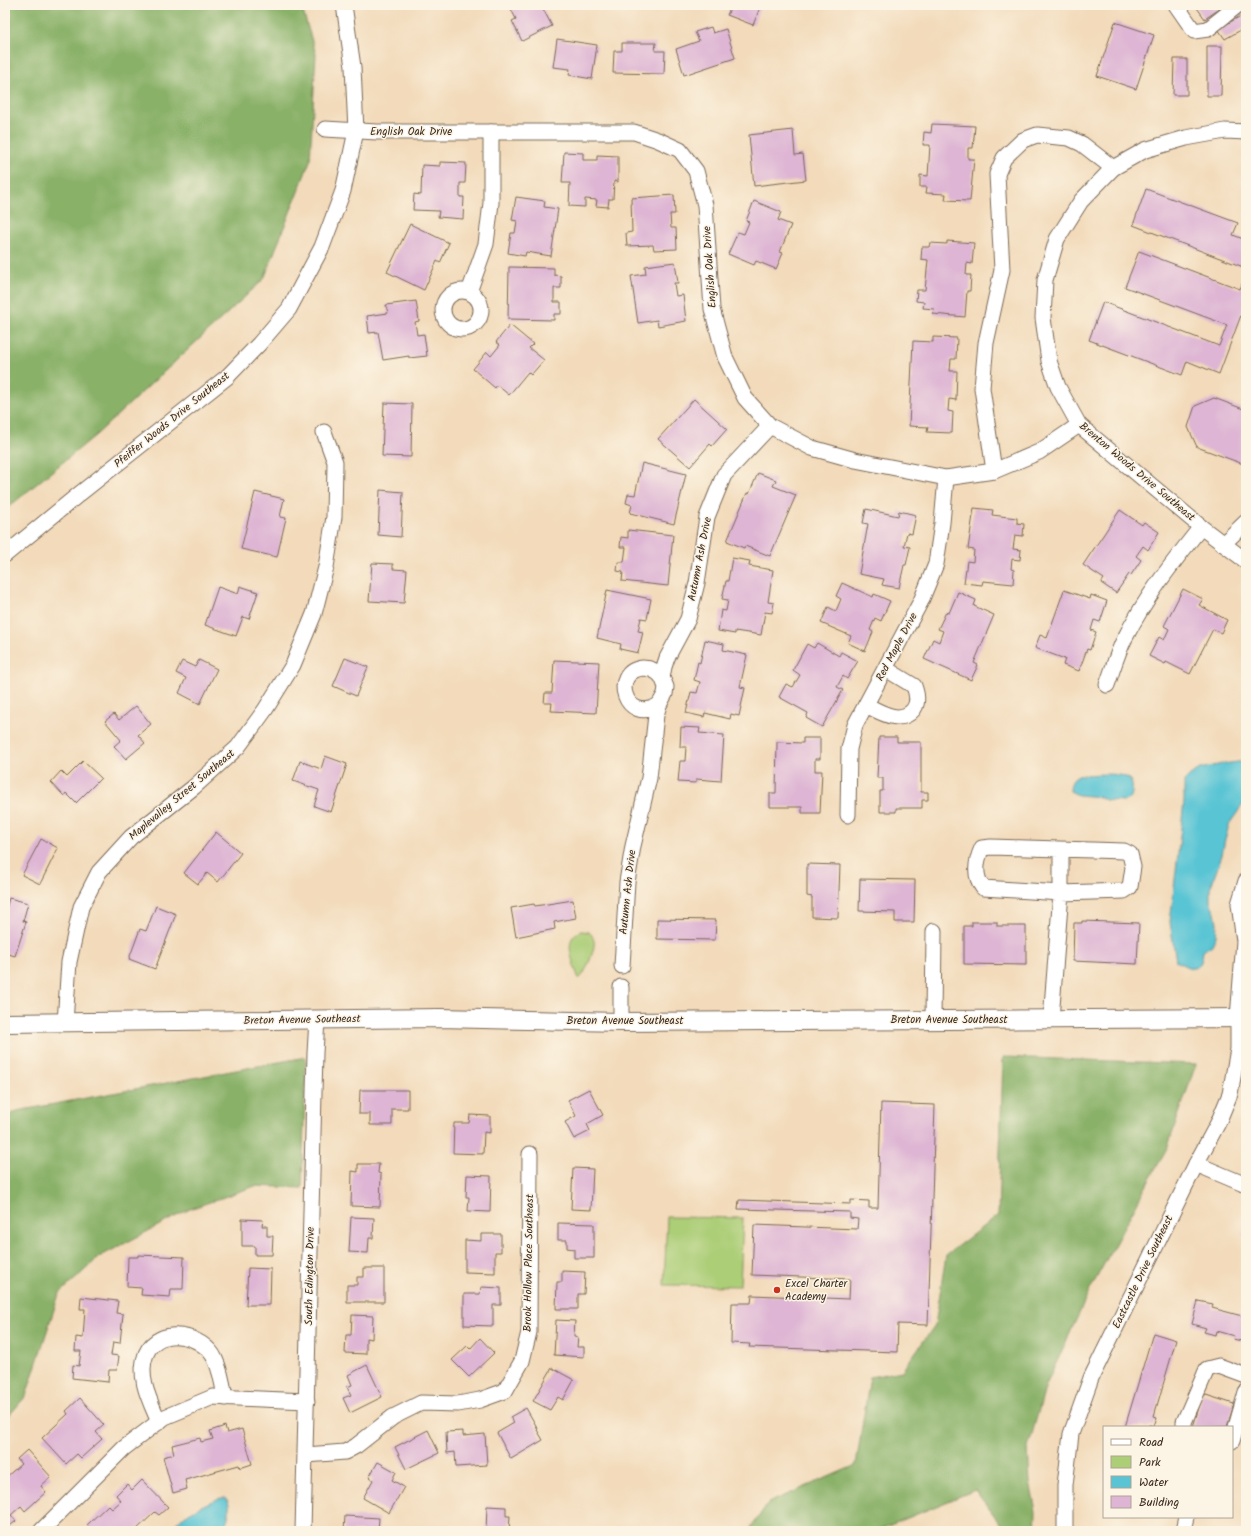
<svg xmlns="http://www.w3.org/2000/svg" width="1251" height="1536" viewBox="0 0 1251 1536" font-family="Kalam,sans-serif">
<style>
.green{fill:#acce77;stroke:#747c4a}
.forest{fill:#89b168;stroke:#626e43}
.water{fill:#59c4d4;stroke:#4a7779}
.building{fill:#deb5d4}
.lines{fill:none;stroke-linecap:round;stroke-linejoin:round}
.minor-casing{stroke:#7b6855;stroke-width:17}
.major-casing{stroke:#7b6855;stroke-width:20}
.minor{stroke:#fff;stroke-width:15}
.major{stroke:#fff;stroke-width:18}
.poi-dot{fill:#c8321e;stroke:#fcf5e5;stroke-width:1.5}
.labels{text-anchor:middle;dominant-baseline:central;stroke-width:3;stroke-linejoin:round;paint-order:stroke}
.street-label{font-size:11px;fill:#3b2a1e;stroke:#fcf5e5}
.poi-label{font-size:11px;fill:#3b2a1e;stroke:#fcf5e5;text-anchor:start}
</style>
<rect width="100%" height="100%" fill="#fcf5e5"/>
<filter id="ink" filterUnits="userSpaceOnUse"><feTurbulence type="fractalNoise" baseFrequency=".025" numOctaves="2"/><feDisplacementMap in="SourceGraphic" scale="8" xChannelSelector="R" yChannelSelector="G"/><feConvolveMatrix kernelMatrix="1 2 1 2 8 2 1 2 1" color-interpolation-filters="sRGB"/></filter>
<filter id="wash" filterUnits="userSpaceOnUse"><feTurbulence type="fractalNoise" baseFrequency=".012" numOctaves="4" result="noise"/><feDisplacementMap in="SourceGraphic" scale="16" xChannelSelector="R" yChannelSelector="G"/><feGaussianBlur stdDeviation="0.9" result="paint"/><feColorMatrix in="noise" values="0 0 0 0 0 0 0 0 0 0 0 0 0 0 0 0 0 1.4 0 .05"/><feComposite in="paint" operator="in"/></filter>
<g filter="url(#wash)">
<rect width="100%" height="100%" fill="#f2daba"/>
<g class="green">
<path d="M581,931L589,932C592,935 593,937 594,941C596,948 585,975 579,979C574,965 561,938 581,931Z"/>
<polygon points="667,1217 743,1218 740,1286 664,1285"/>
</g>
<g class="forest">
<polygon points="5,5 301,5 316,54 310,161 264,279 96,435 5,510"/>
<polygon points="306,1057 302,1188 255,1186 190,1209 99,1257 59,1294 26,1396 5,1420 5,1118 17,1111"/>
<polygon points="1003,1057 1196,1064 1168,1146 1090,1290 1046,1385 1028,1448 1030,1482 1036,1512 1035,1531 1006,1531 975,1490 876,1531 749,1531 768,1503 856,1465 870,1377 902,1371 935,1325 946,1255 998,1215"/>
</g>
<g class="water">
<path d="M1246,761V800L1230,823L1225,839L1222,855L1210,889V902L1215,912L1217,923L1216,936L1212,945L1203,951C1201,974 1192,970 1176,961L1170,922L1184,802V781L1190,775L1200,769L1222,764Z"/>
<path d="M1081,775C1092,775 1117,772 1126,777C1134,781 1133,790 1131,797L1125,801L1106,800L1100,797L1078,795L1070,791C1070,782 1073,778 1081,775Z"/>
<path d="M221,1498H227C232,1508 228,1523 221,1531H169L171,1526C176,1525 177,1522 181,1519C188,1512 212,1500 221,1498Z"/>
</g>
<g id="blocks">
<g class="building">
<polygon points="509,5 541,5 552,26 522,41 512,21 516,19"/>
<polygon points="732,5 761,5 753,25 727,15"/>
<polygon points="1195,5 1225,5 1205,19"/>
<polygon points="1246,13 1246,27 1225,39 1218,29"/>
<polygon points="1115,22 1154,35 1136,89 1097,76"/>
<polygon points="711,27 713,33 726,29 735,58 684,75 676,49 699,41 695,32"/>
<polygon points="557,39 597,45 592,79 569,75 570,69 553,67"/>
<polygon points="622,43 656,43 655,51 665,51 664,74 613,73 614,51 622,51"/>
<polygon points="1207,46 1222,46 1221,96 1207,96"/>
<polygon points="1174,59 1187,59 1187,95 1173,95"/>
<polygon points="932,124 975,126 973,148 968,148 968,159 974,159 970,201 945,200 946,194 926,193 927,187 920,187 920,175 928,176 930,145 923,145 924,132 931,133"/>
<polygon points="793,130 795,155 803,154 806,180 754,186 749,135"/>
<polygon points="564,152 583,153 583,160 597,160 597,155 618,156 618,182 614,181 613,199 609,199 608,207 596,206 597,200 585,199 585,207 569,206 570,183 562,183"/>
<polygon points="440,162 466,163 465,183 460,183 460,197 464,197 463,219 438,217 439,211 413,210 414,194 421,195 422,165 440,166"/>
<polygon points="1146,189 1238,223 1233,235 1246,240 1246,268 1133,225"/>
<polygon points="674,195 675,214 670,214 671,228 676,228 677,249 654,250 653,245 627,246 626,233 632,232 631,198"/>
<polygon points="516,197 545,201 544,207 558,209 551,256 526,252 525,256 508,253 511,233 515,233 517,221 512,220"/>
<polygon points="754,201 781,212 778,220 791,225 780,252 783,253 776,269 756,261 754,265 728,254 738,232 744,234 749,222 746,221"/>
<polygon points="410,224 449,243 440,263 437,261 424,290 387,272"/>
<polygon points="947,241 974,243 972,264 967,263 966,275 971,275 970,291 967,291 965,317 933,314 934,309 923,308 924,302 916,301 917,290 925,290 928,260 921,259 922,247 929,247 930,243 947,244"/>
<polygon points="1139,251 1240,289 1246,274 1246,302 1219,374 1187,361 1182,375 1089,340 1103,302 1219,346 1227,325 1125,287"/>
<polygon points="675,262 678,283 674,283 676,296 683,295 686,321 658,326 657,320 638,323 631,276 646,274 645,266"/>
<polygon points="509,267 554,268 554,275 561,276 561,288 554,288 554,302 561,302 561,314 554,314 554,320 508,319"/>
<polygon points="416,301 419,321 415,322 417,335 424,334 427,356 409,358 409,356 383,360 378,332 369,333 367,316 388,313 386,305"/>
<polygon points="510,325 533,344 529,348 544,360 531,375 528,372 509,395 497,385 495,388 473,369 487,352 491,356 500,345 496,342"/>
<polygon points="933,337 957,338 956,359 951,359 950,371 957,371 956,400 949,399 948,411 953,412 952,433 927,432 928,427 909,426 913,341 933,342"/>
<polygon points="1214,398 1246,410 1246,465 1197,447 1188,427 1195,406"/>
<polygon points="694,399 727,429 712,446 710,444 690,467 658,439"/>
<polygon points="384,403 412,404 411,457 382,456"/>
<polygon points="642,463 686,474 674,524 630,513 632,505 626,503 628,494 635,495"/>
<polygon points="758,473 776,480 773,486 796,495 770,556 745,546 744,548 727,541 747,493 749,494"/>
<polygon points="380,490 403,492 401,537 378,535"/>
<polygon points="255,492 284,499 280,517 286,518 277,557 241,549"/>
<polygon points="974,508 993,510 992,515 1017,518 1017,523 1024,524 1023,536 1015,535 1013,549 1021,550 1020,560 1012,559 1011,569 1014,570 1013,584 983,581 982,585 964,583 967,561 973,562 974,550 968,549"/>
<polygon points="866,509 898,516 899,511 916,515 912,534 907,533 904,546 910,547 906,565 904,565 899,588 882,585 884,579 859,574 868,524 863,523"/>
<polygon points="1120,510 1142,525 1144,522 1159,532 1148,550 1143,546 1136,556 1141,560 1131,575 1129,574 1116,593 1101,583 1104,579 1083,565"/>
<polygon points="628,530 673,535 668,586 622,581 623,572 617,571 618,562 624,562 626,547 620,547 621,537 628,538"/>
<polygon points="732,558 750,561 749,566 773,570 768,602 774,603 772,613 765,612 761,635 735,631 735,634 718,631 721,610 726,611 728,600 722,599 726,581 728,581"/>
<polygon points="372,563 393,564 393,569 407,570 404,603 369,601"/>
<polygon points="842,583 873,597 874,594 890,601 881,621 875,618 870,630 873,632 865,651 848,643 851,636 821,623 828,607 836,611 841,599 836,596"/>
<polygon points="240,586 258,592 249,619 243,617 236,636 205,625 218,587 238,594"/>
<polygon points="1183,589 1203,599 1199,605 1227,620 1221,633 1213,629 1190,674 1166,662 1165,664 1149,656 1159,637 1164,640 1169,629 1164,626"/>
<polygon points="607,590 651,599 647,619 641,618 638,631 643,632 638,653 620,649 621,644 597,638"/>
<polygon points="1064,590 1090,599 1091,595 1107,601 1100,622 1094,620 1091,630 1096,632 1090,650 1087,649 1079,671 1063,665 1065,659 1035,648 1040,635 1047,638"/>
<polygon points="958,592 976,600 974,606 994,615 974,663 978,665 971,680 924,659 933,639 939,642 943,631 938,629 946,612 949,613"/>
<polygon points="705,640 724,644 723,650 747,655 740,687 745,688 739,716 731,714 730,719 705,713 704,717 686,713 691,692 697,693 700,682 694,680 698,662 700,663"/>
<polygon points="817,643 839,656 841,652 858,661 847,679 843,676 837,687 843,690 822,727 806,718 808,713 779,697 786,684 793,687 800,675 793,670 807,644 814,648"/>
<polygon points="345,658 368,667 356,696 333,686"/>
<polygon points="199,660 217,669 200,704 179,693 186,678 176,673 182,661 195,667"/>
<polygon points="554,660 599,662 596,713 551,711 552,703 544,703 545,693 552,693"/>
<polygon points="136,706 151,724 138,735 145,743 126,759 114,746 121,740 105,721 114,714 119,720"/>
<polygon points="681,727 700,728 699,733 724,735 721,781 696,779 696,783 678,782 680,761 685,761 686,747 680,747"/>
<polygon points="879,737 897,737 897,742 921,742 921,792 928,792 928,800 922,800 922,808 896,808 896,812 880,812 880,791 883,791 883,778 877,778"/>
<polygon points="803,738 820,738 820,759 815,759 815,771 822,771 820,813 802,813 802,807 770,807 770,793 776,793 777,742 803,743"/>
<polygon points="325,756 347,764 331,812 314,806 319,790 293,781 300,761 321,769"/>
<polygon points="83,761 101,778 76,803 66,793 64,796 51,782 61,771 67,777"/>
<polygon points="216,832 241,853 218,882 207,873 198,884 184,873"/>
<polygon points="41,839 58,848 40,884 22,875"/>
<polygon points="807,864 840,865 838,918 812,917 812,897 807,896"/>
<polygon points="860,879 915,880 914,922 895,922 895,912 859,911"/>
<polygon points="9,898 28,903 23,921 26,922 15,956 5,953 5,913"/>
<polygon points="573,900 576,918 554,922 555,929 516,937 511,908 534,904 535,906"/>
<polygon points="156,906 176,914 155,969 129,959 140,929 146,931"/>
<polygon points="657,919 716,920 715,940 657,939"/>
<polygon points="1082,921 1139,923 1137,964 1073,961 1074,923 1082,923"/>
<polygon points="972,922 997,922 997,926 1026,926 1026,965 964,964 964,926 972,926"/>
<polygon points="589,1089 603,1115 587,1124 590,1131 574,1139 565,1122 576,1116 568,1100"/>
<polygon points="360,1090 408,1090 408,1109 392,1109 392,1125 370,1125 370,1114 359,1114"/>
<polygon points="881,1103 935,1105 928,1325 898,1324 897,1352 749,1347 750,1344 731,1343 732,1303 751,1303 752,1295 849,1299 850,1279 752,1275 754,1225 857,1229 858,1219 850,1218 850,1212 738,1209 739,1200 851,1204 851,1200 869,1201 869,1208 878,1208"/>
<polygon points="470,1115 490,1116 490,1133 484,1132 483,1154 453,1153 454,1123 469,1123"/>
<polygon points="358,1164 379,1164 378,1173 381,1174 380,1207 351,1206 352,1171 358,1172"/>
<polygon points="573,1168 593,1169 591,1210 571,1209"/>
<polygon points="467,1175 491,1176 490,1212 468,1211 469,1197 466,1197"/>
<polygon points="351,1217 374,1218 373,1238 369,1238 368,1253 349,1252"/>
<polygon points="242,1219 263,1220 262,1226 267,1226 267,1236 273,1236 272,1255 255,1255 255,1246 242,1246"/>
<polygon points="558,1223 594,1224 594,1258 574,1258 574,1249 567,1248 567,1240 558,1240"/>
<polygon points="1246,1228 1246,1237 1242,1235"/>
<polygon points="481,1234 501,1234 501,1252 495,1252 495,1273 465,1272 465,1240 481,1241"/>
<polygon points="138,1255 184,1257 183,1289 171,1289 170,1297 141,1295 142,1288 127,1287 128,1257 138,1257"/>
<polygon points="248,1268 271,1269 270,1305 246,1305"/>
<polygon points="364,1268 384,1268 384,1302 347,1302 347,1285 357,1285 357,1277 364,1277"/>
<polygon points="562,1271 585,1272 584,1294 578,1294 578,1309 556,1309 557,1282 562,1282"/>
<polygon points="481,1287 501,1288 501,1305 493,1305 493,1326 464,1325 464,1294 480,1294"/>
<polygon points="81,1297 118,1301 116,1313 123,1314 120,1343 113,1342 111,1355 119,1356 117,1370 109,1370 108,1382 72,1378 73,1365 79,1366 81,1351 75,1351 76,1337 83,1338 85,1309 80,1309"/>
<polygon points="1198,1301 1213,1304 1212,1308 1246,1317 1246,1342 1233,1339 1234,1336 1216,1331 1215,1335 1204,1332 1206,1328 1192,1324"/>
<polygon points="352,1315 373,1316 372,1339 366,1338 366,1354 345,1353 346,1335 351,1335"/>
<polygon points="556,1320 575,1321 574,1336 578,1337 577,1347 584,1347 584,1357 554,1355"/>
<polygon points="1153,1333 1176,1340 1154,1416 1157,1417 1154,1426 1149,1425 1149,1427 1125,1427"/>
<polygon points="480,1338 494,1353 469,1377 452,1360 467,1346 470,1349"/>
<polygon points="367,1365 382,1397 350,1413 343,1398 351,1395 347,1387 352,1385 348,1375"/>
<polygon points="552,1368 574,1380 563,1400 558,1397 550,1410 533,1401"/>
<polygon points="1203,1394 1234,1404 1227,1427 1193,1427"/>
<polygon points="80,1398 104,1425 96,1432 102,1439 81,1458 77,1454 66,1464 42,1438 68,1414 66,1411"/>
<polygon points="526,1408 538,1429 537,1430 543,1440 511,1459 497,1433 514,1423 510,1417"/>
<polygon points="225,1426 227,1433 242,1429 252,1464 240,1468 239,1465 185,1480 187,1489 173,1493 163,1457 174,1454 172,1445 200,1438 201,1442 213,1439 210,1431"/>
<polygon points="428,1430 439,1453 406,1469 395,1447"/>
<polygon points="463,1431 463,1436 485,1434 487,1465 456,1467 455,1452 447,1453 446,1432"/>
<polygon points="27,1450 51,1477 41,1486 46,1492 25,1511 21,1506 11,1515 16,1521 5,1530 5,1478 21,1464 17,1459"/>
<polygon points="378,1462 396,1472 392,1480 404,1487 389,1513 363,1498 373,1480 369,1477"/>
<polygon points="142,1480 168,1507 159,1515 155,1512 135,1531 91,1531 92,1530 87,1525 108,1505 112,1509 121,1501 116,1495 127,1484 132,1490"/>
<polygon points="487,1506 506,1507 506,1516 510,1516 509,1531 486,1531"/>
<polygon points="345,1516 379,1518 378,1531 344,1531"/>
</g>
</g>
</g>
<g filter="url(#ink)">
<use href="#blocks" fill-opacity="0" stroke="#7b6855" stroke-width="1"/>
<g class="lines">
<defs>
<g id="minor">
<polyline points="1176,5 1194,31 1208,29 1238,5"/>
<polyline points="325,129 377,132 634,132 658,140 680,150 696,171 705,205 712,309 725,357 745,398 770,426 812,448 855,460 946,478 994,471 1039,452 1079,425"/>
<polyline points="1246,132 1225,131 1186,138 1145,150 1113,168 1081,201 1057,239 1045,280 1043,318 1049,361 1058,387 1079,425 1201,527 1246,561"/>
<circle cx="462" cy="310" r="19"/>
<polyline points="469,292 486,244 491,203 491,132"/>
<polyline points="994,471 982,388 986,343 1002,270 997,174 1004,158 1023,140 1037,135 1069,138 1082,144 1113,168"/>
<polyline points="1223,544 1246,522"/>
<polyline points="5,555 78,495 227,377 259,344 289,309 322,247 343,191 356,131 353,67 344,5"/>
<path d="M1107,685C1113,669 1117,653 1125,638C1145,598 1173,562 1201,527"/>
<path d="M659,705C625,726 609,671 643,668C651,668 657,671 662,677"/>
<path d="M866,705C880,712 900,725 913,710C919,703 917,694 914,686L886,669"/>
<polyline points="848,815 849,749 855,725 921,601 936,564 942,523 946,478"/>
<polyline points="622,966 627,882 633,846 649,778 656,715 659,705 665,694 666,687 662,677 664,667 667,658 688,619 697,583 707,517 724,475 770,426"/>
<polyline points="621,987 621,1022"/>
<path d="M1051,1019L1061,893L983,888C974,876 976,861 982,848L991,847L1124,851L1130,854L1133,867L1130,887L1124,891L1061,893V850"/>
<polyline points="933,1020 934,931"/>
<polyline points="65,1023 69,962 81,907 99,872 131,837 194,787 238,747 265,710 293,665 314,614 326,567 334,517 335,462 324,432"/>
<polyline points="1196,1164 1246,1185"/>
<path d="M159,1422C150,1401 137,1377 146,1354C159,1324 204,1335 215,1359C221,1371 223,1385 225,1398"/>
<polyline points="1184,1427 1184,1422 1207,1369 1219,1366 1246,1376"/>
<polyline points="1232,1441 1246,1392"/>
<polyline points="306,1455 345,1452 356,1446 393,1417 421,1403 458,1404 480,1400 505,1391 522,1361 529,1332 530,1154"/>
<polyline points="41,1531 124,1448 165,1417 213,1397 307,1401"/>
<polyline points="303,1531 315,1053 317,1020"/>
<polyline points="1065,1531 1065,1485 1071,1434 1091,1378 1196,1164 1218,1123 1230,1094 1238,1049 1238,1018 1244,941 1239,904 1246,881"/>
<polyline points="1183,1531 1186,1517"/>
</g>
<polyline id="major" points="5,1023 440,1018 621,1022 1246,1018"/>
</defs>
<use href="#minor" class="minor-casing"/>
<use href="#major" class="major-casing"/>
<use href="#minor" class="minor"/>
<use href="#major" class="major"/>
</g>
</g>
<circle class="poi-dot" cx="777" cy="1290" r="4"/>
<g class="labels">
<g class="street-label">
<text x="411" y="132">English Oak Drive</text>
<text transform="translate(710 267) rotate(-94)">English Oak Drive</text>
<text transform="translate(172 420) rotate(-39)">Pfeiffer Woods Drive Southeast</text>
<text transform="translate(1137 472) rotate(40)">Brenton Woods Drive Southeast</text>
<text transform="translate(700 559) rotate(-79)">Autumn Ash Drive</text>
<text transform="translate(897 647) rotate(-62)">Red Maple Drive</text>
<text transform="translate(182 795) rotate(-40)">Maplevalley Street Southeast</text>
<text transform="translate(628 892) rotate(-84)">Autumn Ash Drive</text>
<text transform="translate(302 1020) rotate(-1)">Breton Avenue Southeast</text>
<text x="949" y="1020">Breton Avenue Southeast</text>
<text x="625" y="1021">Breton Avenue Southeast</text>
<text transform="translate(529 1263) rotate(-89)">Brook Hollow Place Southeast</text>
<text transform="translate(1143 1272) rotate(-64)">Eastcastle Drive Southeast</text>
<text transform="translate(310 1276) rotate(-89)">South Edington Drive</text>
</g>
<g class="poi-label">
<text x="785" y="1284">Excel Charter<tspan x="785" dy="13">Academy</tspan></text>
</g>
</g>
<rect width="1251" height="1536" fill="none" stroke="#fcf5e5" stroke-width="20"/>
<rect x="1103" y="1426" width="130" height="92" fill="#fcf5e5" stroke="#afa495"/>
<rect x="1111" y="1439" width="20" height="6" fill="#ffffff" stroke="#afa495"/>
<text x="1139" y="1446" font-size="12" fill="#3b2a1e">Road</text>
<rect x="1111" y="1456" width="20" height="12" fill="#acce77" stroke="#afa495"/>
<text x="1139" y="1466" font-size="12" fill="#3b2a1e">Park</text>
<rect x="1111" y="1476" width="20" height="12" fill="#59c4d4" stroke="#afa495"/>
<text x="1139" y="1486" font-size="12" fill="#3b2a1e">Water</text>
<rect x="1111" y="1496" width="20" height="12" fill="#deb5d4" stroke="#afa495"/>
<text x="1139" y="1506" font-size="12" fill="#3b2a1e">Building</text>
</svg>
